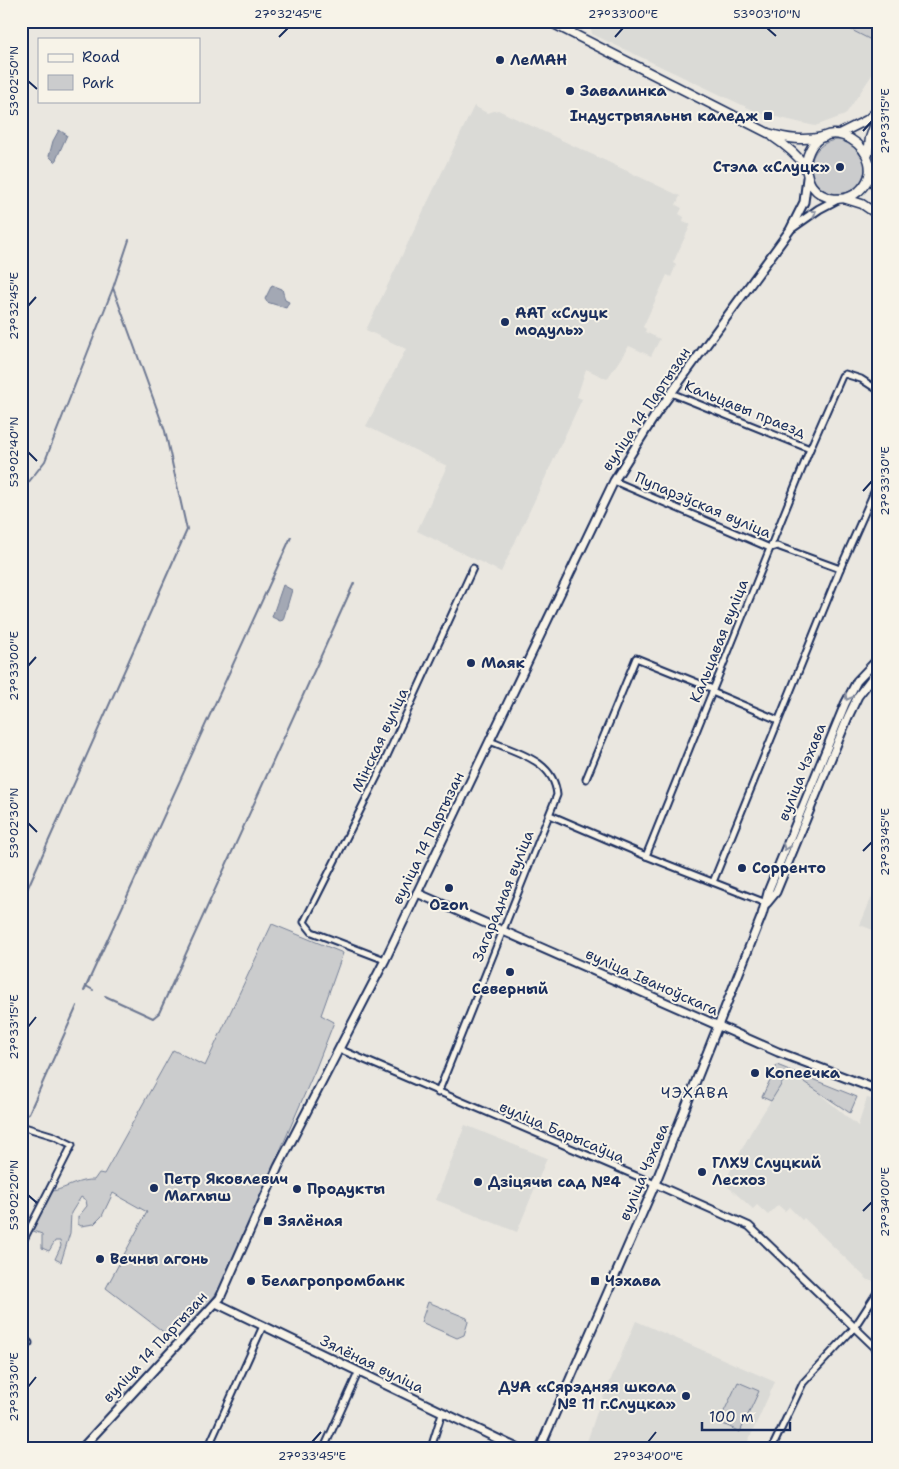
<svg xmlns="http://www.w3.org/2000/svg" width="899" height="1469" viewBox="0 0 899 1469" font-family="'Shantell Sans',sans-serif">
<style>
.built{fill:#dadad6}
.green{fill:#cbcccd;stroke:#737e96}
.water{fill:#a3a8b4;stroke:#6d7892}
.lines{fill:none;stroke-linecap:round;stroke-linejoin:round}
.stream{stroke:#6d7892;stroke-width:2}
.minor-casing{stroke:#1b2f5e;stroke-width:9}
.tertiary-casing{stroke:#1b2f5e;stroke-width:10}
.secondary-casing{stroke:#1b2f5e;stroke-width:11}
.primary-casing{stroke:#1b2f5e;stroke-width:11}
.minor{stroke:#f7f3e8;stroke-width:5}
.tertiary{stroke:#f7f3e8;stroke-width:6}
.secondary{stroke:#f7f3e8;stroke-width:7}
.primary{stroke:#f7f3e8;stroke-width:8}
.oneway{stroke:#8991a3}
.ticks{fill:none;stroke:#1b2f5e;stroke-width:2}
.poi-dot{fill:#1b2f5e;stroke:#f7f3e8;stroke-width:2}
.labels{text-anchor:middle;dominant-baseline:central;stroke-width:4;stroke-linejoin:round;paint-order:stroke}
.poi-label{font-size:15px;font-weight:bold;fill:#1b2f5e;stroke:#f7f3e8;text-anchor:start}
.street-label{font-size:15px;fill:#1b2f5e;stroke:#f7f3e8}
.neighbourhood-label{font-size:16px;letter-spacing:1px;fill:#1b2f5e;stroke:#f7f3e8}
.neatline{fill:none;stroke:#1b2f5e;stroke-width:2}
.ticks-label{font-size:12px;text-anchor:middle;fill:#1b2f5e}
</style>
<rect width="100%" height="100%" fill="#eae7e0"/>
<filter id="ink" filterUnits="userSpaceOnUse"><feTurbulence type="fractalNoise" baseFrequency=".02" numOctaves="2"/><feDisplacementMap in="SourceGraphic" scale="10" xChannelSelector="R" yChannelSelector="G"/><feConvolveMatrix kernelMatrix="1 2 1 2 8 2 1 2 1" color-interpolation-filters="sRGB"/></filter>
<g filter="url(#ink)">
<g class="built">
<polygon points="590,21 878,21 878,66 845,115 815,126 759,113 592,34"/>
<polygon points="474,106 487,113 498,110 680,196 676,205 682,208 679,214 684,217 683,221 691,224 673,263 676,265 671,277 667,275 643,327 646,329 645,332 660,339 651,356 629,346 607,379 586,369 577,397 582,399 501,572 417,531 447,466 366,426 406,349 366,330"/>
<polygon points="878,882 878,932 860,925"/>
<polygon points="789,1072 808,1084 858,1126 867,1098 878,1101 876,1282 868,1280 804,1218 802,1220 789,1207 785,1211 778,1205 768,1215 757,1205 753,1209 724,1183 751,1132"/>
<polygon points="465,1125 547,1158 517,1232 436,1200"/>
<polygon points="636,1321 775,1382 745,1448 585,1448 598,1409"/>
</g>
<g class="green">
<polygon points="834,21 878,21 878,33 873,41"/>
<circle cx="838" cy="167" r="27"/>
<path d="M272,924L343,953L321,1015L334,1022L316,1068L221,1287L194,1323L188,1327L179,1321L170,1337L106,1288L147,1212L113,1193L102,1216L94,1224L81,1226L78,1224V1217L87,1206L86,1200L81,1197L71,1213L70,1233L61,1262L55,1259L61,1246L60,1241H55L49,1251L42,1248V1234L33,1231L32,1228L53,1191C68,1188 79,1179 94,1180L99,1173L104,1174L173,1050L205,1066Z"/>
<polygon points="777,1065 857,1097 850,1113 789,1072 771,1101 762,1097"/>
<polygon points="428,1302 467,1318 468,1322 464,1335 457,1338 421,1322"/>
<polygon points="738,1382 759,1391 740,1432 719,1422"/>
</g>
<g class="water">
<polygon points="59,130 67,135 55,162 49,156 53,141"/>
<polygon points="272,285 282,289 285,300 289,302 286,308 267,302 265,299"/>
<polygon points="283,585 292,590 283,620 280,621 272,617"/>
</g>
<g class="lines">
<g class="stream">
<polyline points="21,492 45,461 113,288"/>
<polyline points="21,903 187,530 165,431 113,288 129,240"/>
<polyline points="86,986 93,990"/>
<polyline points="84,991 291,537"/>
<polyline points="105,996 153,1018 159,1013 354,583"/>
<polyline points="21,1118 29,1113 77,1006"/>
</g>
<defs>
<g id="minor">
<polyline points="671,393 810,449"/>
<polyline points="614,481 770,548 777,546 840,569"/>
<polyline points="712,692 778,720"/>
<polyline points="586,779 636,658 713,689"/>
<polyline points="550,815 646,856 810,449 842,376 845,374 861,379 878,390"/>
<polyline points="646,856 766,903"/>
<polyline points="713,882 840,569 878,483"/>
<polyline points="385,960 312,932 304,922 381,769 473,568"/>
<polyline points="339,1049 655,1184"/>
<path d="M438,1093L557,795C554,760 517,753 490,741"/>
<polyline points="21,1126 54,1136 72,1145 21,1245"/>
<polyline points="21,1336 29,1343 21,1351"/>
<polyline points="208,1448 263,1326"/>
<polyline points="324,1448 358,1373"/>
<polyline points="431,1448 442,1413"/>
<polyline points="772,1448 803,1383 854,1328 878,1291"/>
</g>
<polyline id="tertiary" points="655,1184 749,1226 878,1350"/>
<g id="secondary">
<polyline points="792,228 819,209 838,199"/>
<polyline points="417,893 778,1052 878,1090"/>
<polyline points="767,903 776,892 848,717 858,696 878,670"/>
<polyline points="216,1303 517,1448"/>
<polyline points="82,1448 220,1298 278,1167 385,960 614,481 656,414 790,230 804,202 807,178"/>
<polyline points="540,1448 655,1184 762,915 769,889 845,704 857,681 878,659"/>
</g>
<g id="primary">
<path d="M548,21L768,133C788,139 803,141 824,137"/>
<polyline points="839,134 867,120 878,110"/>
<path d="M773,137C785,145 796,153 804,165C808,171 807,180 812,186C823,201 845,203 859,191C899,154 815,98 805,167"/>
<polyline points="868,154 870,138 878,115"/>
<polyline points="871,168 878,196"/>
<polyline points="846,199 862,204 878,215"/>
</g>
</defs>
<use href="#minor" class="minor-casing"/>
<use href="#tertiary" class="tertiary-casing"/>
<use href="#secondary" class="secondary-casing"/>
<use href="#primary" class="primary-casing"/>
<use href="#minor" class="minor"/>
<use href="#tertiary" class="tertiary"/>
<use href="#secondary" class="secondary"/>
<use href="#primary" class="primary"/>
</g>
<defs><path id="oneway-chevron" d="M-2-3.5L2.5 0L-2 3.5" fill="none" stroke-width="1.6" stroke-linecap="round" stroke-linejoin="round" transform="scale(1.25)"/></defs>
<g class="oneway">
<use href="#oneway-chevron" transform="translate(813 213) rotate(-34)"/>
<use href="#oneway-chevron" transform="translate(848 697) rotate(118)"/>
<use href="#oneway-chevron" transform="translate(786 847) rotate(112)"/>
</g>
</g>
<path class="ticks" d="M767,28L776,36M279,37L288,28M615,37L623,28M28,81L37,89M863,131L872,121M28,306L36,297M28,452L37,461M863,491L872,481M28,666L36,657M28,823L37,832M863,851L872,842M28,1027L36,1017M28,1195L37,1203M863,1211L872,1202M28,1387L36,1377M312,1442L321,1432M648,1442L656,1432"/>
<g class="poi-dot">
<circle cx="500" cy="60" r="5"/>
<circle cx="570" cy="91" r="5"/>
<rect x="763" y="111" width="10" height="10" rx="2.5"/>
<circle cx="840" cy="167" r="5"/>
<circle cx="505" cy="322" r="5"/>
<circle cx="471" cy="663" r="5"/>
<circle cx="742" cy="868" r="5"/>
<circle cx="449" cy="888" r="5"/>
<circle cx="510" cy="972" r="5"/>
<circle cx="755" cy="1073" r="5"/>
<circle cx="702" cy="1172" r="5"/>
<circle cx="478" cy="1182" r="5"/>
<circle cx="154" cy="1188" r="5"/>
<circle cx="297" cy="1189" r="5"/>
<rect x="263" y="1216" width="10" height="10" rx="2.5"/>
<circle cx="100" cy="1259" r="5"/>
<circle cx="251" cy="1281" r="5"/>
<rect x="590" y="1276" width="10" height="10" rx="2.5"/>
<circle cx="686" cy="1396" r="5"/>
</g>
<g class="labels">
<g class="poi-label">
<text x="510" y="60">ЛеМАН</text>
<text x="580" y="91">Завалинка</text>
<text x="758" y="116" text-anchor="end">Індустрыяльны каледж</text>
<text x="830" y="167" text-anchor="end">Стэла «Слуцк»</text>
<text x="515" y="313">ААТ «Слуцк<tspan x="515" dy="17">модуль»</tspan></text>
<text x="481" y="663">Маяк</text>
<text x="752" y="868">Сорренто</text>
<text x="449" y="905" text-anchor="middle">Ozon</text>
<text x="510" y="989" text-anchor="middle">Северный</text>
<text x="765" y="1073">Копеечка</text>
<text x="712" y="1163">ГЛХУ Слуцкий<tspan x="712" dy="17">Лесхоз</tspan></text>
<text x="164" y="1179">Петр Яковлевич<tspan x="164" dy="17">Маглыш</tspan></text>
<text x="488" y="1182">Дзіцячы сад №4</text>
<text x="307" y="1189">Продукты</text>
<text x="278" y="1221">Зялёная</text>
<text x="110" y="1259">Вечны агонь</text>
<text x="261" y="1281">Белагропромбанк</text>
<text x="605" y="1281">Чэхава</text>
<text x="676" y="1387" text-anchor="end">ДУА «Сярэдняя школа<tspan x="676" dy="17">№ 11 г.Слуцка»</tspan></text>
</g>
<g class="street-label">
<text transform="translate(646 409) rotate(-56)">вуліца 14 Партызан</text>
<text transform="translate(745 409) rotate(22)">Кальцавы праезд</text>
<text transform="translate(703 505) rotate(23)">Пупарэўская вуліца</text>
<text transform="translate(719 641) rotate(-68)">Кальцавая вуліца</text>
<text transform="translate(380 740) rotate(-65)">Мінская вуліца</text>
<text transform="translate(802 772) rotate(-68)">вуліца Чэхава</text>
<text transform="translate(428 838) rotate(-64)">вуліца 14 Партызан</text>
<text transform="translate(503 896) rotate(-68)">Загарадная вуліца</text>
<text transform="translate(652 982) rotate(24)">вуліца Іваноўскага</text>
<text transform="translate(562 1132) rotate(23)">вуліца Барысаўца</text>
<text transform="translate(644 1172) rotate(-67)">вуліца Чэхава</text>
<text transform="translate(155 1347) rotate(-47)">вуліца 14 Партызан</text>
<text transform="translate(372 1364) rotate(26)">Зялёная вуліца</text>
</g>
<g class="neighbourhood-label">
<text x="695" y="1092">ЧЭХАВА</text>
</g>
</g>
<rect width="899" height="1469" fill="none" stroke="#f7f3e8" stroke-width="55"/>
<rect x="38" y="38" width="162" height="65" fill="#f7f3e8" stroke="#9fa5b1"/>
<rect x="48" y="54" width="25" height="8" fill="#f7f3e8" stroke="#9fa5b1"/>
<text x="82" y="62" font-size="15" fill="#1b2f5e">Road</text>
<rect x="48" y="75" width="25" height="15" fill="#cbcccd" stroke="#9fa5b1"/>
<text x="82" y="88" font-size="15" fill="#1b2f5e">Park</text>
<path d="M702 1422v8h88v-8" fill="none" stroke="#1b2f5e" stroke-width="2.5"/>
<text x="709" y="1422" font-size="15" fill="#1b2f5e" stroke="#f7f3e8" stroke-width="4" paint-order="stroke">100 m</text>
<rect x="28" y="28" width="844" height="1414" class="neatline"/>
<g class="ticks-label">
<text x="288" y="18">27°32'45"E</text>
<text x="623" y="18">27°33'00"E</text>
<text x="767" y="18">53°03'10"N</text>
<text transform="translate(14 81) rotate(-90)" y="4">53°02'50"N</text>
<text transform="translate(885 121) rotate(-90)" y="4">27°33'15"E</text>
<text transform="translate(14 306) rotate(-90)" y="4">27°32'45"E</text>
<text transform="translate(14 452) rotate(-90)" y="4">53°02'40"N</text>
<text transform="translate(885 481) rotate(-90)" y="4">27°33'30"E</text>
<text transform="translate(14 666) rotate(-90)" y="4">27°33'00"E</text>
<text transform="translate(14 823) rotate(-90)" y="4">53°02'30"N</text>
<text transform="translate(885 842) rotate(-90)" y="4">27°33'45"E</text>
<text transform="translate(14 1027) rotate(-90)" y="4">27°33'15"E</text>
<text transform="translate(14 1195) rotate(-90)" y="4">53°02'20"N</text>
<text transform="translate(885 1202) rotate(-90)" y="4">27°34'00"E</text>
<text transform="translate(14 1387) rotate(-90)" y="4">27°33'30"E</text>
<text x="312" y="1460">27°33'45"E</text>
<text x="648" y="1460">27°34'00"E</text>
</g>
</svg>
